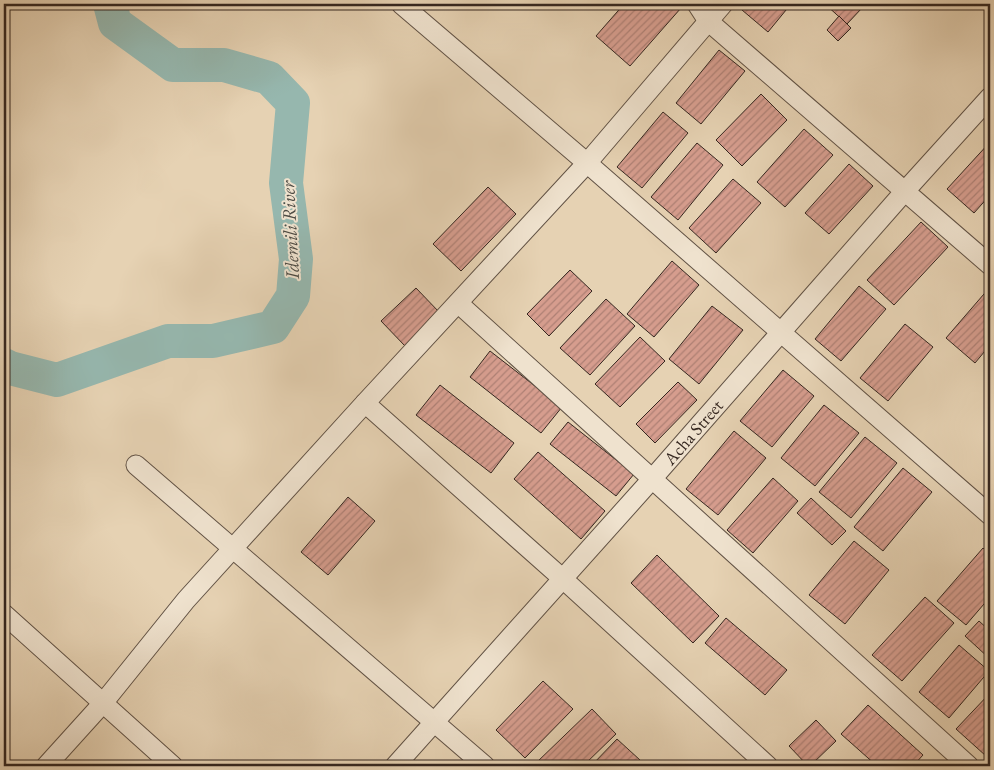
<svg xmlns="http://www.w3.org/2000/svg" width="994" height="770" viewBox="0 0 994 770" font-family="'EB Garamond',serif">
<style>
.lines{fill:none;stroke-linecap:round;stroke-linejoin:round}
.river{stroke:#96b7ae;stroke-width:34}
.building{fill:url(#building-hatch);stroke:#352720}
.minor-casing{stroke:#615245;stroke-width:21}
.minor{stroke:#efe2ce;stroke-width:19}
.labels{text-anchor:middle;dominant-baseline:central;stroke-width:4;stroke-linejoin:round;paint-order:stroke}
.street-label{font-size:18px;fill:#352720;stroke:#efe2ce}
.water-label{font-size:19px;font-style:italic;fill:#4d4b44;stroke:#efe2ce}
</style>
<defs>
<pattern id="building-hatch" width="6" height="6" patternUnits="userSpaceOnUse" patternTransform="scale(1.25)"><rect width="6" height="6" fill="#d69d8e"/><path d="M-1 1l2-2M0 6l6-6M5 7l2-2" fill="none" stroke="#ae8074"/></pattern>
</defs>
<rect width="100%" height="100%" fill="#e6d2b3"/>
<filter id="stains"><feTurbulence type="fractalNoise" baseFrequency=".004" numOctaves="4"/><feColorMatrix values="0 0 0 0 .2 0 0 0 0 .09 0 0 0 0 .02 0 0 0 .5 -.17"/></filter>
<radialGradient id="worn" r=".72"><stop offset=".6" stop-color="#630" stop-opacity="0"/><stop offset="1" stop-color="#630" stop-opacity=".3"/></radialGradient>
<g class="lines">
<polyline class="river" points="4,365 10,368 57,380 168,341 213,341 273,327 293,296 296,259 286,183 293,103 269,78 224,65 173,65 115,23 110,4"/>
</g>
<g class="building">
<polygon points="624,4 677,4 681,8 630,66 596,36"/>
<polygon points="747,4 791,4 768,32 742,10"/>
<polygon points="825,4 857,4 862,8 847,24"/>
<polygon points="839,16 851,28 838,41 827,30"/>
<polygon points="719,50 745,71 701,124 676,103"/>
<polygon points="761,94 787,120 742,166 716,140"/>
<polygon points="663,112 688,133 642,188 617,167"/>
<polygon points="804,129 833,155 785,207 757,182"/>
<polygon points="990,142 990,195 974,213 947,189"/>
<polygon points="697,143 723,165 678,220 651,197"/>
<polygon points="849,164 873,186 829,234 805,213"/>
<polygon points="733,179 761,203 716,253 689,228"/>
<polygon points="488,187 516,214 461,271 433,244"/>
<polygon points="921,222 948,247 894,305 867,280"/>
<polygon points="672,261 699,285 654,337 627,314"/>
<polygon points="570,270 592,291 549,336 527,314"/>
<polygon points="859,286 886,309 841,361 815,339"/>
<polygon points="990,287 990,345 975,363 946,338"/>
<polygon points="416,288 440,313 405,346 381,321"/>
<polygon points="606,299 635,326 590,375 560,348"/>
<polygon points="712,306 743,330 699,384 669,359"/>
<polygon points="905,324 933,347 888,401 860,378"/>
<polygon points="640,337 665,361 620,407 595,384"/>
<polygon points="490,351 562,407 541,433 470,377"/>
<polygon points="783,370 814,396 772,447 740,421"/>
<polygon points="678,382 697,400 655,443 636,424"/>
<polygon points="440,385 514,443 491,473 416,415"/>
<polygon points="824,405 859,433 815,486 781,458"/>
<polygon points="568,422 634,474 616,496 550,444"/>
<polygon points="734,431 766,458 718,515 686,489"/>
<polygon points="865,437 897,463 851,518 819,492"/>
<polygon points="538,452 605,511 581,539 514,479"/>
<polygon points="903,468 932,492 883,551 854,527"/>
<polygon points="773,478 798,501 753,553 727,530"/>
<polygon points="348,497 375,521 328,575 301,552"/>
<polygon points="811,498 846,531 832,545 797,513"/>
<polygon points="854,541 889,570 845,624 809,595"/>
<polygon points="983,548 990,554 990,597 966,625 937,601"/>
<polygon points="657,555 719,616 693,643 631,583"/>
<polygon points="925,597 954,623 902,681 872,655"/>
<polygon points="726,618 787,670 765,695 705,643"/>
<polygon points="979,621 990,631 990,659 965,636"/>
<polygon points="959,645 989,671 949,718 919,692"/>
<polygon points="543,681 573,709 525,758 496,730"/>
<polygon points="990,693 990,751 986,756 956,729"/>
<polygon points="868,705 923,755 913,766 877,766 841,734"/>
<polygon points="592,709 616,734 583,766 539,766 536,763"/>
<polygon points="816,720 836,741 810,766 808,766 789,746"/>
<polygon points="617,739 640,760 634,766 591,766"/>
</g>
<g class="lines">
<defs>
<g id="minor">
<polyline points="401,4 587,163 990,515"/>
<polyline points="697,4 708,21 990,265"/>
<polyline points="458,303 969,766"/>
<polyline points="365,403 563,579 768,766"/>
<polyline points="136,465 485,766"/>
<polyline points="4,614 173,766"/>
<polyline points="46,766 103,703 186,600 365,403 587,163 723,4"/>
<polyline points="395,766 652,479 905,191 990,97"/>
</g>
</defs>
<use href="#minor" class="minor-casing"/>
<use href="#minor" class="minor"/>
</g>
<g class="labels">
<g class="street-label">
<text transform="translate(693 432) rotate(-49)">Acha Street</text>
</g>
<g class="water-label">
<text transform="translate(290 230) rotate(-93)">Idemili River</text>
</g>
</g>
<rect width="994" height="770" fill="none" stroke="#e6d2b3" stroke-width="20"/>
<rect x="5" y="5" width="984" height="760" fill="none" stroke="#352720" stroke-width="2.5"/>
<rect x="10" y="10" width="974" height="750" fill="none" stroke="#352720"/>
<rect width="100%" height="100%" filter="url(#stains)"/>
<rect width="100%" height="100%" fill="url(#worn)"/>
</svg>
